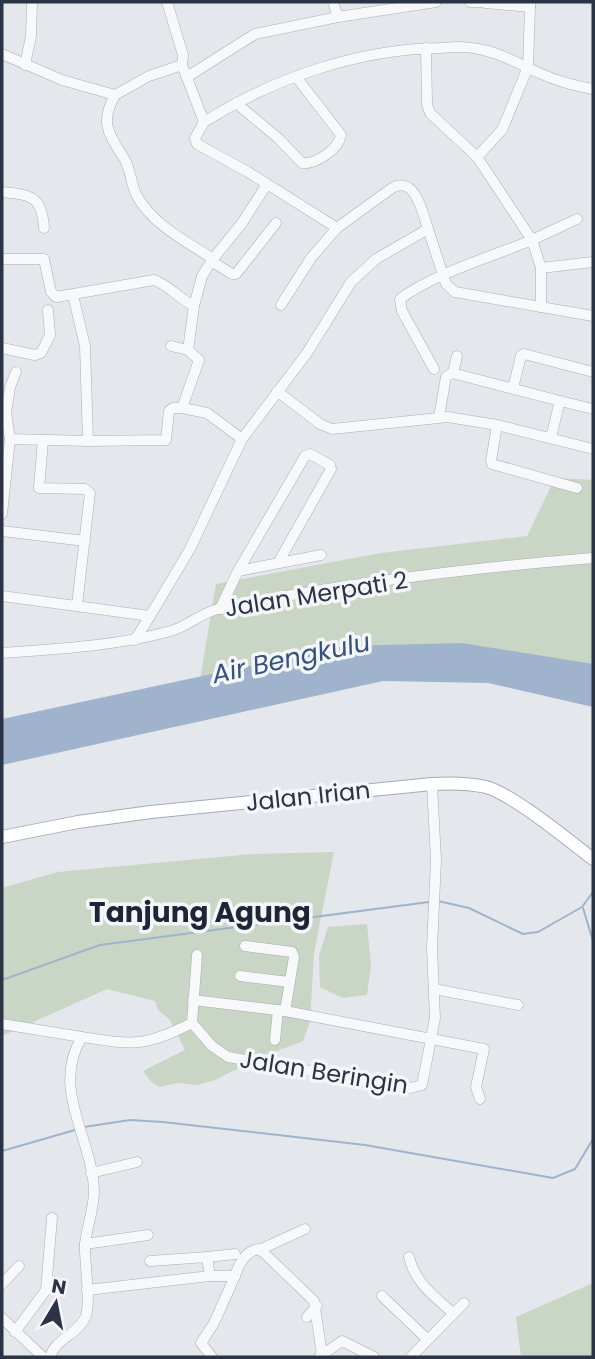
<svg xmlns="http://www.w3.org/2000/svg" width="595" height="1359" viewBox="0 0 595 1359" font-family="Poppins,sans-serif">
<style>
.green{fill:#c9d6c5}
.water{fill:#9fb4cc}
.lines{fill:none;stroke-linecap:round;stroke-linejoin:round}
.stream{stroke:#9fb4cc;stroke-width:2}
.minor-casing{stroke:#a9aeb7;stroke-width:11}
.major-casing{stroke:#a3abb8;stroke-width:14}
.minor{stroke:#f7f8fa;stroke-width:10}
.major{stroke:#fff;stroke-width:12}
.labels{text-anchor:middle;dominant-baseline:central;stroke-width:7;stroke-linejoin:round;paint-order:stroke}
.street-label{font-size:24px;fill:#2b3445;stroke:#f4f6f9}
.water-label{font-size:26px;font-style:italic;fill:#34527a;stroke:#f4f6f9}
.quarter-label{font-size:28px;font-weight:bold;fill:#1d2536;stroke:#f4f6f9}
</style>
<rect width="100%" height="100%" fill="#e4e7ec"/>
<g class="green">
<polygon points="555,478 593,480 593,673 199,685 216,584 381,553 527,536"/>
<polygon points="334,852 314,953 310,1022 303,1041 261,1057 215,1080 197,1085 178,1083 160,1087 151,1082 143,1071 185,1050 170,1020 158,1010 155,1001 107,989 2,1036 2,888 58,872 252,854"/>
<polygon points="367,924 371,966 367,995 343,998 320,987 319,956 328,927"/>
<polygon points="593,1283 593,1357 521,1357 516,1317"/>
</g>
<polygon class="water" points="462,643 593,664 593,707 488,683 383,681 2,765 2,719 343,646"/>
<g class="lines">
<g class="stream">
<polyline points="438,901 469,908 523,934 538,932 582,907 593,892"/>
<polyline points="583,908 593,941"/>
<polyline points="2,980 100,945 429,902"/>
<polyline points="84,1127 130,1120 163,1122 365,1145 553,1178 575,1169 593,1139"/>
<polyline points="2,1151 75,1130"/>
</g>
<defs>
<g id="minor">
<polyline points="167,2 183,55 182,65"/>
<polyline points="333,2 338,17"/>
<polyline points="470,2 485,2"/>
<polyline points="485,3 530,7 530,2"/>
<path d="M426,48L427,104L430,113L477,157L532,240C491,257 435,273 400,299L402,311L434,369"/>
<path d="M2,54L62,80L115,95L149,76L182,65L204,122C274,78 358,49 441,48C455,47 469,46 483,50C503,54 519,64 537,72C554,80 575,86 593,89"/>
<polyline points="25,65 31,36 32,2"/>
<polyline points="187,77 255,34 338,17 436,2"/>
<path d="M115,95C99,124 109,134 125,160C131,171 131,185 137,196C153,225 186,241 213,259"/>
<path d="M238,102L242,108L278,138L302,163C315,165 339,149 341,135L297,78"/>
<path d="M204,122L195,138L197,144L248,172L337,228L392,188C415,175 423,213 428,229"/>
<polyline points="477,157 502,130 528,67 530,7"/>
<path d="M2,192C31,195 42,196 44,228"/>
<path d="M2,259H44L51,292L56,297L154,280C169,285 179,299 194,306"/>
<polyline points="211,261 232,274 236,274 276,223"/>
<polyline points="541,268 593,262"/>
<polyline points="73,295 85,346 88,441"/>
<polyline points="281,305 311,258 337,228"/>
<polyline points="541,307 541,268 532,240 577,219"/>
<polyline points="171,346 188,350"/>
<polyline points="2,348 35,355 41,353 50,335 48,310"/>
<polyline points="453,373 457,356"/>
<polyline points="513,388 521,356 524,354 593,372"/>
<polyline points="277,391 320,424 332,429 448,417 497,425 593,449"/>
<polyline points="182,408 207,413 242,439"/>
<polyline points="439,417 446,377 452,373 560,401"/>
<polyline points="497,425 491,461 492,464 577,488"/>
<polyline points="551,437 560,401 593,409"/>
<polyline points="10,439 88,441 166,440 169,411 173,408 182,408 199,360 188,350 194,306 202,276 213,259 242,223 267,184"/>
<polyline points="43,440 39,488 85,489 90,493 77,605"/>
<polyline points="2,514 10,439 6,413 10,387 16,372"/>
<polyline points="2,531 85,541"/>
<polyline points="238,571 321,555"/>
<polyline points="2,596 150,616 190,549 242,439 307,353 351,282 376,259 428,229 446,284 455,292 593,316"/>
<polyline points="220,609 238,571 305,456 310,454 330,465 331,469 278,563"/>
<polyline points="135,640 150,616"/>
<path d="M2,653C58,649 116,646 171,631C188,626 201,613 218,609C340,584 470,568 593,558"/>
<polyline points="245,946 292,952 294,957 285,1011"/>
<polyline points="240,976 289,982"/>
<polyline points="434,989 518,1005"/>
<polyline points="193,1000 285,1011 484,1049 476,1087 480,1099"/>
<polyline points="192,1023 197,955"/>
<polyline points="2,1024 82,1037"/>
<polyline points="275,1040 278,1010"/>
<polyline points="91,1173 137,1162"/>
<polyline points="85,1244 148,1235"/>
<polyline points="259,1250 305,1229"/>
<polyline points="207,1257 235,1254"/>
<path d="M409,1257C415,1283 434,1296 453,1313"/>
<polyline points="150,1261 207,1257 210,1276"/>
<path d="M235,1276C239,1264 244,1253 257,1249L263,1252L314,1301L322,1355"/>
<polyline points="2,1284 19,1266"/>
<polyline points="87,1290 210,1276 235,1276 214,1323 201,1343 212,1357"/>
<polyline points="382,1296 427,1339"/>
<polyline points="307,1317 317,1306"/>
<polyline points="2,1318 43,1357"/>
<polyline points="15,1332 46,1290 52,1218"/>
<path d="M50,1357C55,1339 77,1335 85,1318C92,1305 84,1262 85,1244C87,1226 94,1209 94,1191C93,1139 50,1089 82,1037C134,1045 144,1047 192,1023L212,1046L228,1057L411,1088L422,1085L435,1018L432,948L436,860L432,784"/>
<polyline points="319,1357 342,1341 374,1357"/>
<polyline points="411,1357 464,1303"/>
</g>
<path id="major" d="M2,837L78,822L151,812L432,784C450,783 468,783 486,787C514,795 568,840 593,859"/>
</defs>
<use href="#minor" class="minor-casing"/>
<use href="#major" class="major-casing"/>
<use href="#minor" class="minor"/>
<use href="#major" class="major"/>
</g>
<g class="labels">
<g class="street-label">
<text transform="translate(316 594) rotate(-9)">Jalan Merpati 2</text>
<text transform="translate(308 796) rotate(-6)">Jalan Irian</text>
<text transform="translate(324 1072) rotate(9)">Jalan Beringin</text>
</g>
<g class="water-label">
<text transform="translate(291 658) rotate(-12)">Air Bengkulu</text>
</g>
<g class="quarter-label">
<text x="200" y="912">Tanjung Agung</text>
</g>
</g>
<rect width="595" height="1359" fill="none" stroke="#2b3445" stroke-width="7"/>
<g transform="translate(56 1303) rotate(10)" stroke="#f4f6f9" stroke-width="5" paint-order="stroke">
<path d="M0-5L12 26L0 18L-12 26Z" fill="#2b3445"/>
<text y="-10" font-size="19" font-weight="bold" text-anchor="middle" fill="#2b3445">N</text>
</g>
</svg>
